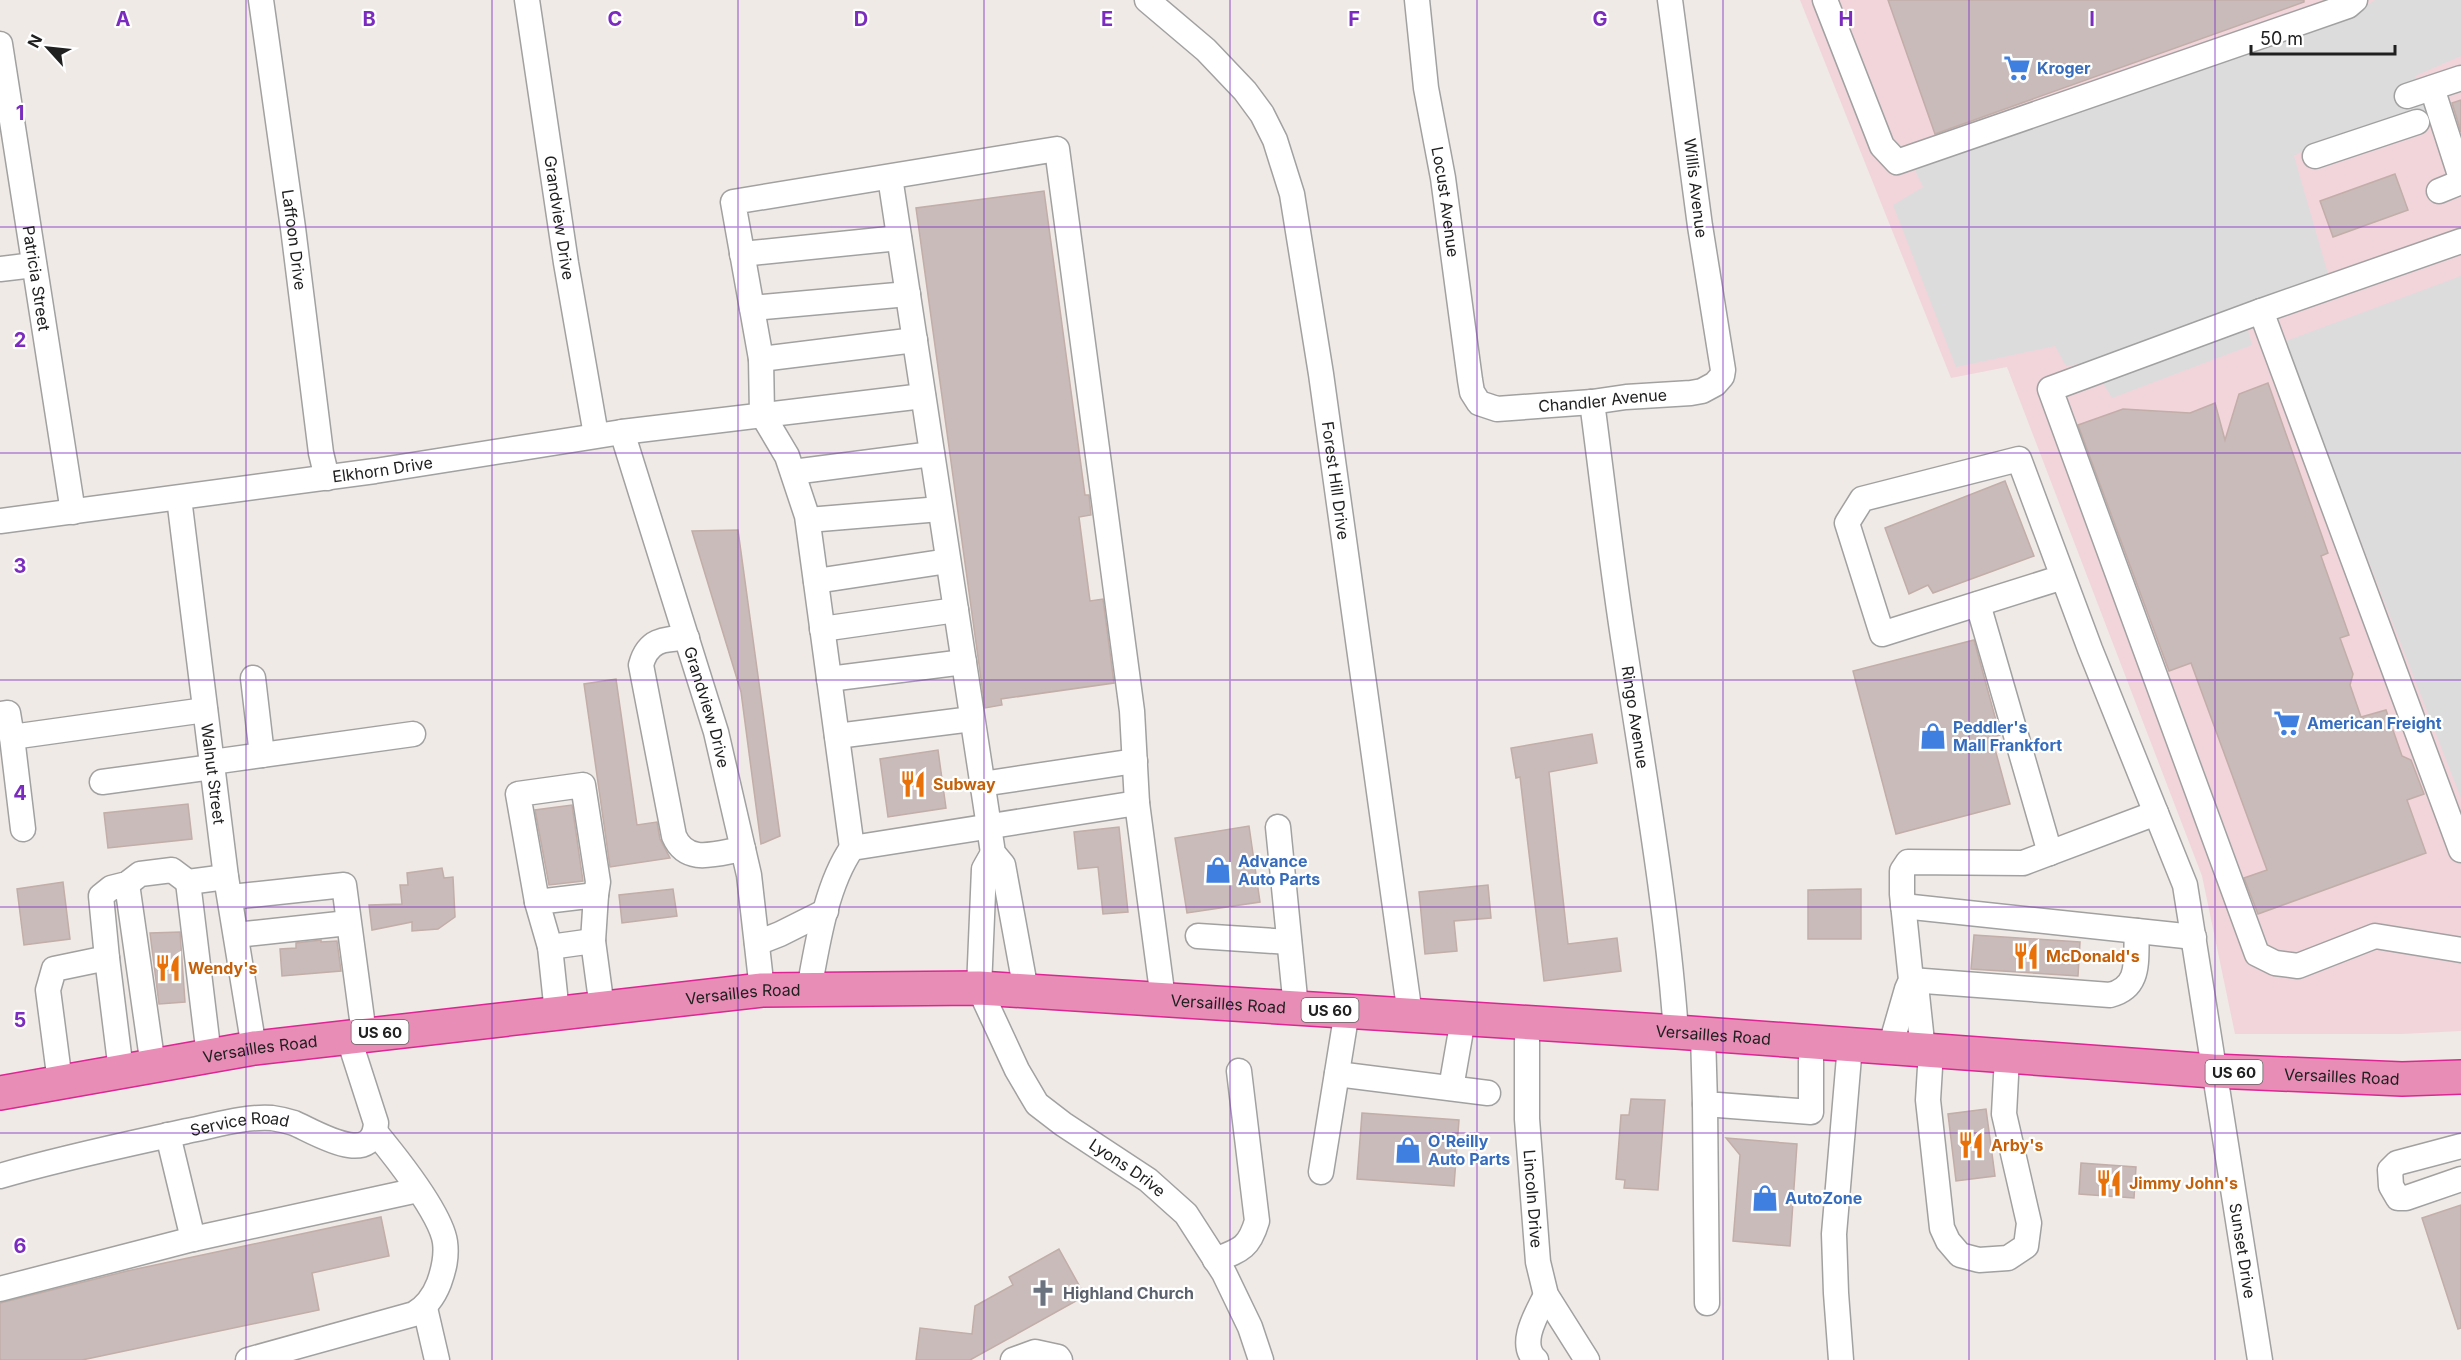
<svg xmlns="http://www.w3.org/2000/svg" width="2461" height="1360" viewBox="0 0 2461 1360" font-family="Inter,sans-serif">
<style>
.commercial{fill:#f1d5db}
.parking{fill:#dcdcdc}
.building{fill:#c8bbb9;stroke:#c2ada8;stroke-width:1.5}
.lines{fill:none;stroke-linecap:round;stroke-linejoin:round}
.minor-casing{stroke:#a1a1a1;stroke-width:27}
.highway-casing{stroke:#dd2593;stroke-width:36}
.minor{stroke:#fff;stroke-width:24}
.highway{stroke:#e88db6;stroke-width:33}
.grid{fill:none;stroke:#7b2cbf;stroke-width:1.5;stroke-opacity:0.55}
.labels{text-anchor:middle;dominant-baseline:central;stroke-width:4.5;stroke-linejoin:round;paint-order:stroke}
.shield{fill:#fff;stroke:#636363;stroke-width:1.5}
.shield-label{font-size:15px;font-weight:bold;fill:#202020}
.shop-label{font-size:16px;font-weight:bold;fill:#366cbe;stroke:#fff;text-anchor:start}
.street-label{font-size:16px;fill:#202020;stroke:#fff}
.food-label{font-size:16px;font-weight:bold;fill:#c56008;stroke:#fff;text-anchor:start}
.worship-label{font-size:16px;font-weight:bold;fill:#5b616d;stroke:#fff;text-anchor:start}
.grid-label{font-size:20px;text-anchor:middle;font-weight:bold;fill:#7b2cbf;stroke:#fff;stroke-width:4.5;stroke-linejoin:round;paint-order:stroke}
</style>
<rect width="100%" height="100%" fill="#f0eae6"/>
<polygon class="commercial" points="1800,0 2461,0 2461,1031 2402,1034 2235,1034 2202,876 2007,367 1951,378"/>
<g class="parking">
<polygon points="2375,0 2461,0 2461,56 2415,76 2432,109 2323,139 2294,156 2328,274 2242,308 2252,345 2112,398 2090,362 2066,366 2055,346 1956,367 1893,205 1923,187 1914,168 2347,18"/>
<polygon points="2461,276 2461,798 2283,342"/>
</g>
<g class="building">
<polygon points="1888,0 2304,0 2304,2 1935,134"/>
<polygon points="2461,100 2461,132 2452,103"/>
<polygon points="2395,174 2408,210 2333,237 2320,201"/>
<polygon points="1044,191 1085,495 1089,495 1091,515 1079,517 1090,601 1103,599 1114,683 1001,699 1002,705 985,708 916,208"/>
<polygon points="2268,383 2328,553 2321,556 2349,635 2340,638 2353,674 2350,685 2361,717 2386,710 2402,756 2411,760 2424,794 2407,800 2426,853 2258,914 2244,878 2267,870 2191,663 2169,671 2078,425 2123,409 2190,413 2215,403 2225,440 2239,394"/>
<polygon points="2005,481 2034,556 1933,593 1928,585 1909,594 1885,528"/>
<polygon points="738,530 780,836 761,844 741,692 692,531"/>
<polygon points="1974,640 2000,735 1992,738 2010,804 1896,834 1853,671"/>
<polygon points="616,679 637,825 657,822 660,839 670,858 610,867 584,684"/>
<polygon points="1592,734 1597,763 1549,772 1568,944 1617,938 1621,971 1544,981 1520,777 1516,778 1511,748"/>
<polygon points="938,750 946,808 888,817 880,759"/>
<polygon points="188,804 192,839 108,848 104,813"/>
<polygon points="572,805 583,881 549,885 535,810"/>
<polygon points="1249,826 1260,902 1187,913 1175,838"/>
<polygon points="1119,827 1128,912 1103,914 1098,867 1078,869 1074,832"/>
<polygon points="442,868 444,878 453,877 455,917 438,929 412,931 412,922 372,930 369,905 402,904 400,885 408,885 407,873"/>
<polygon points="63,882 70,939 24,945 17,889"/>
<polygon points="1488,885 1491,918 1454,921 1457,951 1425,954 1419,892"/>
<polygon points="673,889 677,916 622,923 619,895"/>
<polygon points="1861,889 1861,939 1808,939 1808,890"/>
<polygon points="180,932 185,1002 159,1004 150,933"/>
<polygon points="1974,935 2080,942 2078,976 1971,969"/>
<polygon points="321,940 321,942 337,941 341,971 282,976 280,949 296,948 296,943"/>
<polygon points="1631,1099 1665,1100 1658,1190 1624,1188 1625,1180 1616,1179 1621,1115 1629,1115"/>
<polygon points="1986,1109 1995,1176 1956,1181 1948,1114"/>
<polygon points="1362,1113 1459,1120 1454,1186 1357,1179"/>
<polygon points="1726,1138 1797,1144 1790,1246 1733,1241 1740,1155"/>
<polygon points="2081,1163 2136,1167 2134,1198 2079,1194"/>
<polygon points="2461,1205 2461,1328 2458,1329 2422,1218"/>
<polygon points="381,1217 389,1256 312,1273 319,1310 82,1360 0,1360 0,1303 127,1271"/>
<polygon points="1059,1249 1085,1296 970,1360 916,1360 920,1328 972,1334 975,1306 1013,1285 1009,1277"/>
</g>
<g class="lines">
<defs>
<g id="minor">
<path id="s1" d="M261,0L293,228L321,453L327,478"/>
<path id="s2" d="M527,0L566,263L596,435"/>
<path id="s3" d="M1147,0L1206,50L1245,91L1262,114L1275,140L1292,194L1321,374L1410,1015"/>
<path id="s4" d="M1417,0L1426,88L1443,178L1470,380L1472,392L1479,403L1497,409L1592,402L1626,397L1691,393L1702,391L1715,384L1722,376L1723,370L1700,226L1670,0"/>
<polyline points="1825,0 1882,146 1897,162 2348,6 2355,0"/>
<path id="s5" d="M0,44L73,512"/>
<polyline points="2432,88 2461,178"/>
<polyline points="2407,96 2461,78"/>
<polyline points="2315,156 2417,122"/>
<polyline points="890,177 993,853 1003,865 1026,991"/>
<polyline points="2439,191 2461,182"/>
<polyline points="2461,241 2261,311 2461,850"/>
<polyline points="742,254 899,238"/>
<polyline points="0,269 34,265"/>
<polyline points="752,308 908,294"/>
<polyline points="2261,311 2050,389 2257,954 2275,963 2298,966 2375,936 2461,950"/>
<polyline points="761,359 915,340"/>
<path id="s6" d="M1592,402C1603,485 1612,568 1625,650C1644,777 1667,904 1676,1032"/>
<path id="s7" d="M622,432L716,732L749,875L762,990"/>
<polyline points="793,472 932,454"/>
<path id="s8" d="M179,498L226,877L254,1048"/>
<polyline points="808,520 940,509"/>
<path id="s9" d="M0,521L375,471L622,432L923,396"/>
<path id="s10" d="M2063,577L1882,634L1847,523L1862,499L2019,459L2090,649L2185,885L2260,1360"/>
<polyline points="816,581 948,561"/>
<polyline points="1978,604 2050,853"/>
<polyline points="822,629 956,610"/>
<path d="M687,638C664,639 648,639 641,665L674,836C687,866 717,853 743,849"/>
<polyline points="253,678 262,755"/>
<polyline points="829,679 964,662"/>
<polyline points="0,714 8,713 12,737 205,710"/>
<polyline points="837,736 972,719"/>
<polyline points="12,737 23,829"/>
<polyline points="212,762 413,734"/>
<polyline points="102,782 212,767"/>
<polyline points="982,784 1135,761"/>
<polyline points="1278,827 1296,1008"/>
<polyline points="852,848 807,516 787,456 762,414 761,359 733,202 1057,149 1132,711 1137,803"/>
<path id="s11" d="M993,853L984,869L979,988L1017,1070L1037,1104L1063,1124L1148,1180L1186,1214L1224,1273L1250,1327L1261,1360"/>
<polyline points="188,882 209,1056"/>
<polyline points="127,884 153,1066"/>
<polyline points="231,897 344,885 364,1034"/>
<polyline points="537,902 518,794 583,785 598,882 596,895"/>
<polyline points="1903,906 2194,937"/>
<polyline points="236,935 348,923"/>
<polyline points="1198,936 1289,942"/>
<polyline points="757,943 780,934 826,911"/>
<polyline points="550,947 537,902 596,895 593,941"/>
<polyline points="107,958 101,896 111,888 127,884 140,874 172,870 188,882 226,877"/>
<path d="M1911,980L2110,995C2142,987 2135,959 2137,931"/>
<polyline points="1916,985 1923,1051"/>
<path d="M809,990C817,946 826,885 852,848L1137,803L1163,999"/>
<polyline points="557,1013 550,947 593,941 602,1008"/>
<path id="s12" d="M1527,1023V1119L1538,1262L1546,1295L1587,1360"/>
<polyline points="1703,1034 1705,1104 1811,1112 1811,1042"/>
<polyline points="1890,1048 1907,989 1911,980 1902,894 1902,871 1908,862 2023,863 2156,813"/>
<polyline points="1931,1051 1928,1100 1942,1228 1948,1241 1960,1255 1979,1260 2008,1258 2026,1246 2029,1223 2004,1114 2007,1057"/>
<polyline points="1337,1074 1488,1093"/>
<polyline points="60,1082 48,990 54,969 107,958 121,1071"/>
<polyline points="1451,1088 1463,1019"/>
<polyline points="1705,1104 1707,1303"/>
<polyline points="168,1135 193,1239"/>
<polyline points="2461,1146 2397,1163 2390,1170 2391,1186 2398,1198 2406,1198 2461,1179"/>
<polyline points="1321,1172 1347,1011"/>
<path id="s13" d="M0,1176C61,1158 124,1145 187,1131C214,1126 244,1116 272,1118C279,1119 288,1121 294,1123C315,1132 373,1169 376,1123L348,1036"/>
<path d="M1215,1260C1241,1250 1249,1248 1257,1221L1239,1071"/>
<polyline points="0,1289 193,1239 418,1190"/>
<polyline points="425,1308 437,1360"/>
<path d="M248,1360L414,1314C426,1307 434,1296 439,1283C444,1269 447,1257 445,1242C441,1214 395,1156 376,1133"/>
<polyline points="1013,1360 1035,1352 1058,1357 1060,1360"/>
<path d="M1536,1360C1517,1344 1538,1312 1546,1295"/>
<polyline points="1841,1360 1836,1293 1834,1234 1850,1045"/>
</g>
<g id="highway">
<path id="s14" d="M0,1093L254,1048L762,990L979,988L1676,1032L2213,1071L2402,1079L2461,1077"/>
</g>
</defs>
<use href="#minor" class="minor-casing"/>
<use href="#highway" class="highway-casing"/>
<use href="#minor" class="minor"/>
<use href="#highway" class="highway"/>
</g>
<path class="grid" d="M246,0V1360M492,0V1360M738,0V1360M984,0V1360M1230,0V1360M1477,0V1360M1723,0V1360M1969,0V1360M2215,0V1360M0,227H2461M0,453H2461M0,680H2461M0,907H2461M0,1133H2461"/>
<defs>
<symbol id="supermarket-bare" viewBox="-9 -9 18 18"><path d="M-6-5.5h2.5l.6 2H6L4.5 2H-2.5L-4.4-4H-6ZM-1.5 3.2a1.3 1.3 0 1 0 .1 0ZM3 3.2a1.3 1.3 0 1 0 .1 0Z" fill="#3f7fe0" stroke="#fff" stroke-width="2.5" paint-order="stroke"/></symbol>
<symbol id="shop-bare" viewBox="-9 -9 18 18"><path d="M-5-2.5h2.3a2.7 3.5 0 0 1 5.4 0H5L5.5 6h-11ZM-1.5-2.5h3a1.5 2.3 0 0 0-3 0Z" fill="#3f7fe0" stroke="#fff" stroke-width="2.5" paint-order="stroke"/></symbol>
<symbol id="restaurant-bare" viewBox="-9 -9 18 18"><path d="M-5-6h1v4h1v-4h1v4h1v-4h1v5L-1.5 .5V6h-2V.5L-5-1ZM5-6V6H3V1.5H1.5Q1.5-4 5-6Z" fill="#e8710a" stroke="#fff" stroke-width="2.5" paint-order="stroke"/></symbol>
<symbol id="church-bare" viewBox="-9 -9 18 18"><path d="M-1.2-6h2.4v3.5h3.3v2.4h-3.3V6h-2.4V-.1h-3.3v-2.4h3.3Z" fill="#6b7280" stroke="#fff" stroke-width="2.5" paint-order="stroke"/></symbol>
</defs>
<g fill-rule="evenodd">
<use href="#supermarket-bare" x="1998" y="49" width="38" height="38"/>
<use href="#supermarket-bare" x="2268" y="704" width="38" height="38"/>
<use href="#shop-bare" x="1914" y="717" width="38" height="38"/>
<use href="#restaurant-bare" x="894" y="765" width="38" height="38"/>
<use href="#shop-bare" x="1199" y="851" width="38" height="38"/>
<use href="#restaurant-bare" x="2007" y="937" width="38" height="38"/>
<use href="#restaurant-bare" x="149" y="949" width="38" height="38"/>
<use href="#restaurant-bare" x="1952" y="1126" width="38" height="38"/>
<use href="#shop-bare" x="1389" y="1131" width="38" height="38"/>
<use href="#restaurant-bare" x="2090" y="1164" width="38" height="38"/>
<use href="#shop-bare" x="1746" y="1179" width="38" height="38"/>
<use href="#church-bare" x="1024" y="1274" width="38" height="38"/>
</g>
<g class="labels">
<g class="shield">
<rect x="1301.5" y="998" width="57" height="24" rx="4.5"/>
<rect x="351.5" y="1020" width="57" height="24" rx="4.5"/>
<rect x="2205.5" y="1060" width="57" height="24" rx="4.5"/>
</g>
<g class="shield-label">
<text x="1330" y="1010">US 60</text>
<text x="380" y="1032">US 60</text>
<text x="2234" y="1072">US 60</text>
</g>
<g class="shop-label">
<text x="2037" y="68">Kroger</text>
<text x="2307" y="723">American Freight</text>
<text x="1953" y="727">Peddler's<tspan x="1953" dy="18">Mall Frankfort</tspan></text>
<text x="1238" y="861">Advance<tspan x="1238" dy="18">Auto Parts</tspan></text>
<text x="1428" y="1141">O'Reilly<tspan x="1428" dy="18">Auto Parts</tspan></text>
<text x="1785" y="1198">AutoZone</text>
</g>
<g class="street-label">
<text transform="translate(1696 188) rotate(83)">Willis Avenue</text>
<text stroke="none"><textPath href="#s4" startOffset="204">Locust Avenue</textPath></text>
<text stroke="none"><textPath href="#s2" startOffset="220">Grandview Drive</textPath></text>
<text stroke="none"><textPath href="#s1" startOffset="242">Laffoon Drive</textPath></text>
<text stroke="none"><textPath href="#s5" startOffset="237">Patricia Street</textPath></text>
<text stroke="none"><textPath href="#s4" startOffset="534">Chandler Avenue</textPath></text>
<text stroke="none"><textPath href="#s9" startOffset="386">Elkhorn Drive</textPath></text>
<text stroke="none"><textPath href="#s3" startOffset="538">Forest Hill Drive</textPath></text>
<text stroke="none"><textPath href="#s7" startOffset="288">Grandview Drive</textPath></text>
<text stroke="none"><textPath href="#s6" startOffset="318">Ringo Avenue</textPath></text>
<text stroke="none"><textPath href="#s8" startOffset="278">Walnut Street</textPath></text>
<text stroke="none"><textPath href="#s14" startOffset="750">Versailles Road</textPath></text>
<text stroke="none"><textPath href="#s14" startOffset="1236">Versailles Road</textPath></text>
<text stroke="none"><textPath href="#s14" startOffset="1722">Versailles Road</textPath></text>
<text stroke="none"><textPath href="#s14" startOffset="264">Versailles Road</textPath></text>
<text stroke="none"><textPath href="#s14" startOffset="2352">Versailles Road</textPath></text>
<text stroke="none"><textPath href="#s13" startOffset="246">Service Road</textPath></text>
<text stroke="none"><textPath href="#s11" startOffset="378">Lyons Drive</textPath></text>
<text stroke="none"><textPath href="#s12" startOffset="176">Lincoln Drive</textPath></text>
<text stroke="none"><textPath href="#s10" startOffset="1324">Sunset Drive</textPath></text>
</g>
<g class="food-label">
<text x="933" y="784">Subway</text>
<text x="2046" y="956">McDonald's</text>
<text x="188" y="968">Wendy's</text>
<text x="1991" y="1145">Arby's</text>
<text x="2129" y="1183">Jimmy John's</text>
</g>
<g class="worship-label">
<text x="1063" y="1293">Highland Church</text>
</g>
</g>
<g class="grid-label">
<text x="123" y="26">A</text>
<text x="369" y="26">B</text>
<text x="615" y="26">C</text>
<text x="861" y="26">D</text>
<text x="1107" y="26">E</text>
<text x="1354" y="26">F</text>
<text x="1600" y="26">G</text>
<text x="1846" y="26">H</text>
<text x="2092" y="26">I</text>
<text x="20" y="120">1</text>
<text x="20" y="347">2</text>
<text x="20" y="573">3</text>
<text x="20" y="800">4</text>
<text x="20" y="1027">5</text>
<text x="20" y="1253">6</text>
</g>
<g transform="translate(48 48) rotate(297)" stroke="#ffffff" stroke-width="4.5" paint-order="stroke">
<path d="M0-4.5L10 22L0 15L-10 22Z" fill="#202020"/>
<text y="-9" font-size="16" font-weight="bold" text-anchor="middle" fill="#202020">N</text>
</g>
<path d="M2251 45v9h144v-9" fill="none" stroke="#202020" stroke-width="3"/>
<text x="2260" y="45" font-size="18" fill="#202020" stroke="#ffffff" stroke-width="4.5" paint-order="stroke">50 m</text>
</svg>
